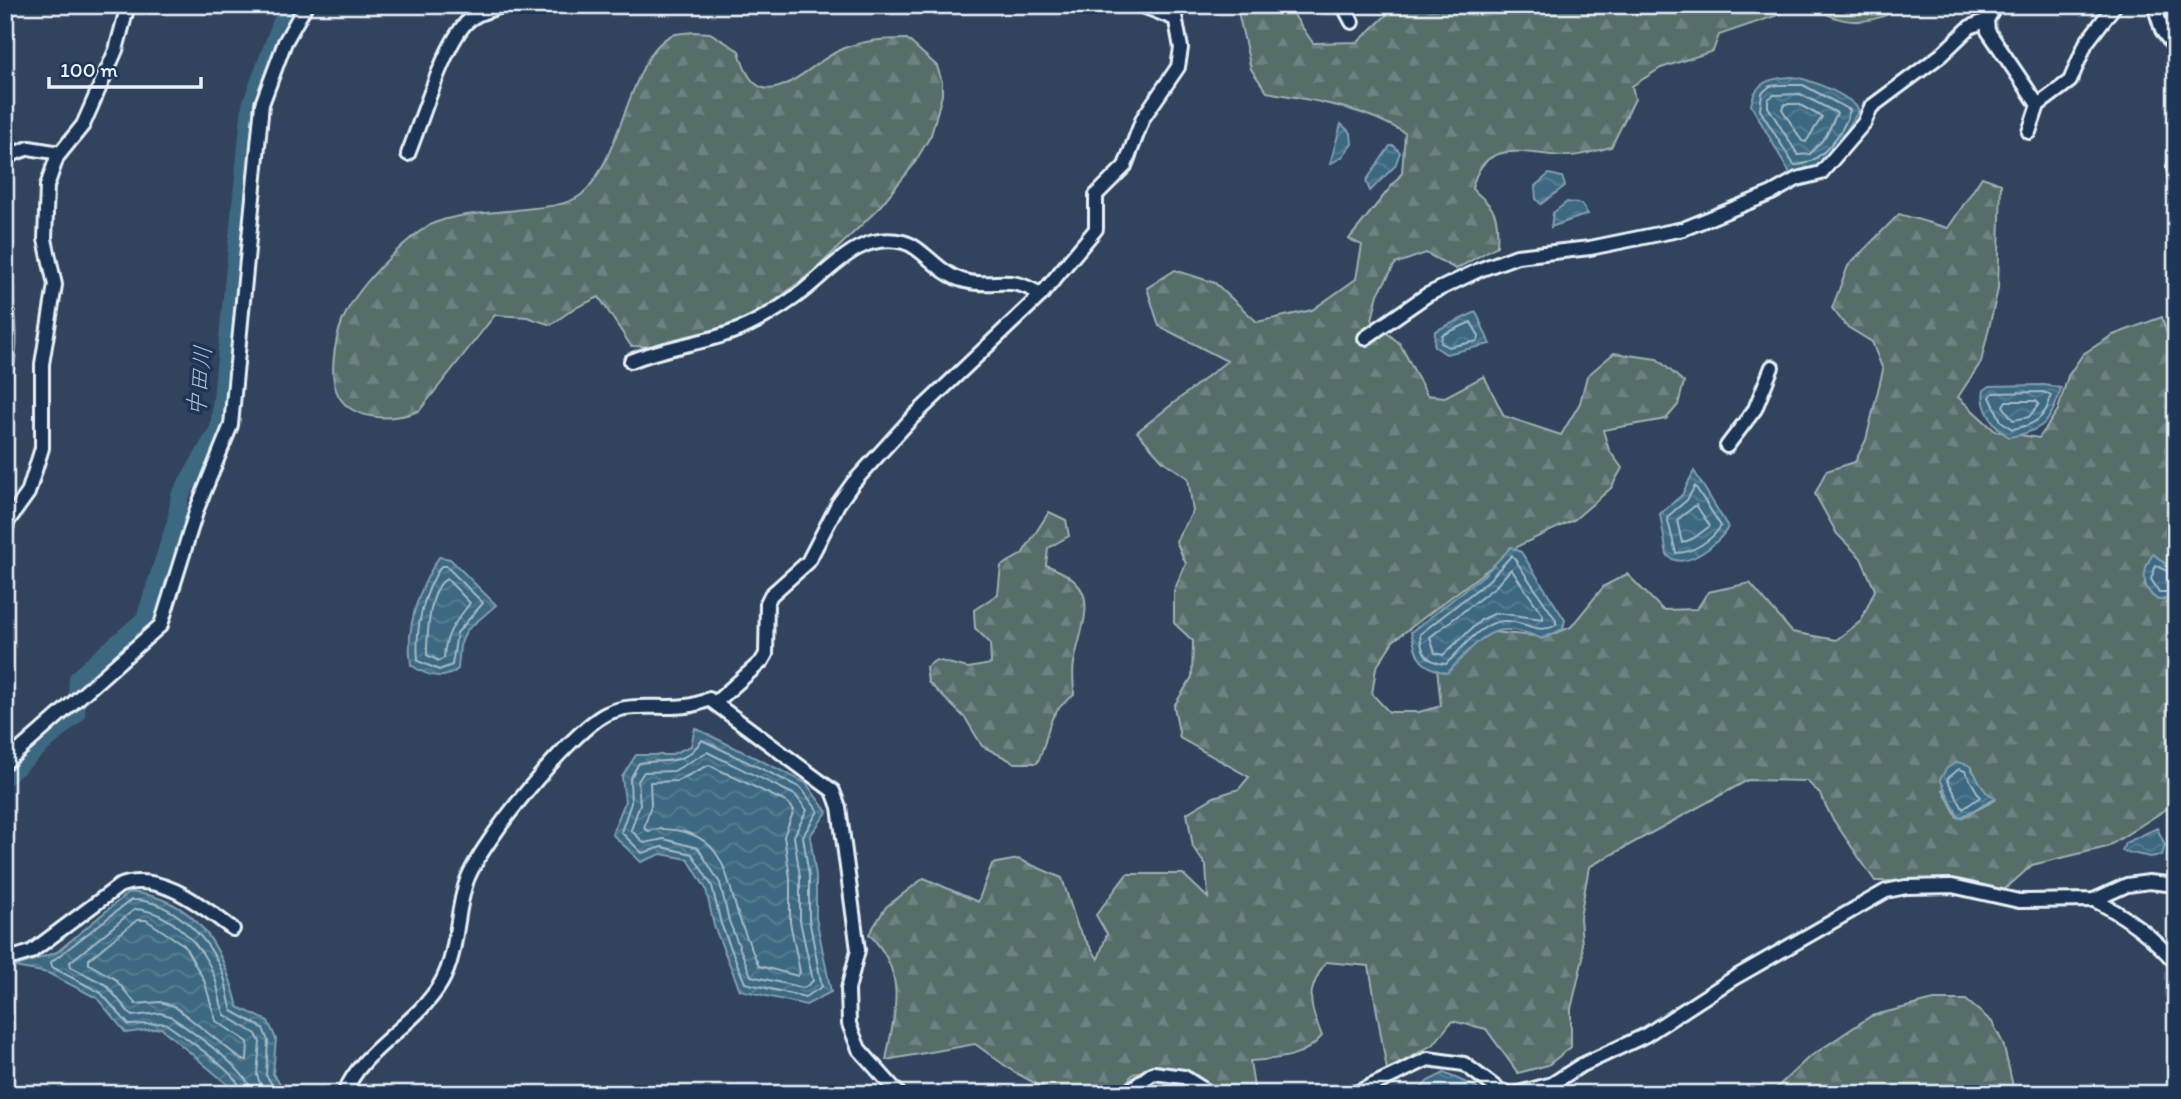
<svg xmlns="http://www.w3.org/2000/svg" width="2181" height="1099" viewBox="0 0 2181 1099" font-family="Itim,'Klee One',sans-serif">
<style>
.forest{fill:url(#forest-firs);stroke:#9fb0b2;stroke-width:2;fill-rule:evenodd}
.water{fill:url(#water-waves);stroke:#819fb1;stroke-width:2}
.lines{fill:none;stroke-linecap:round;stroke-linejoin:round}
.shore{stroke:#a3bac8;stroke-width:2}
.stream{stroke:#819fb1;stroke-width:2.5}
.river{stroke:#3c6881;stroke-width:18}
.minor-casing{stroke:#e8f1f8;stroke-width:18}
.minor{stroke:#1d3557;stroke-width:12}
.labels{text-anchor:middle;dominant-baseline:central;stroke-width:7;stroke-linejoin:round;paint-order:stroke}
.water-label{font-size:24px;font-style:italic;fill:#acc1ce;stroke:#1d3557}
</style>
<defs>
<pattern id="forest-firs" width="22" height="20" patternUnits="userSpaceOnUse" patternTransform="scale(1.75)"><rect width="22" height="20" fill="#566e6b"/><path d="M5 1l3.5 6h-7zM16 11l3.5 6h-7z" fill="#6e8381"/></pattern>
<pattern id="water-waves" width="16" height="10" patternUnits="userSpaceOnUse" patternTransform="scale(1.75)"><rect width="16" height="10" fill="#3c6881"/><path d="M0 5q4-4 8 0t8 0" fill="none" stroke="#587e94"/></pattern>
</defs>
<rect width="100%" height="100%" fill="#32435e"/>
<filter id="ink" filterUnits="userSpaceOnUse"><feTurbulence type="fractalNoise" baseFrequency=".0143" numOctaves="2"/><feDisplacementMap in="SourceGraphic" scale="14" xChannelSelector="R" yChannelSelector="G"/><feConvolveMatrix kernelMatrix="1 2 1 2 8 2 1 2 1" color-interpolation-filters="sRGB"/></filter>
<g filter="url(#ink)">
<g class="forest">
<path d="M1243,5H1287L1313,43L1358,42L1397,5H1514L1513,14L1533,5H1777L1781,14L1719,35L1713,51L1661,68L1632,86L1635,99L1611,147C1597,150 1581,157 1567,156C1529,156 1484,134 1472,189C1496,208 1499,215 1497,246L1456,269L1426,253L1395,264L1378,294L1372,320L1400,344L1427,395L1445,397L1484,376L1504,416L1561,435L1580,403L1587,376L1614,353L1657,359L1684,382L1678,405L1666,419L1603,430L1609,450L1622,468L1611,488L1574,520L1520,545L1393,641L1376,668L1372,694L1389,712H1419L1441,706L1437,668L1492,632L1547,637L1571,627L1604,586L1627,574L1663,610L1697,609L1708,592L1750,583L1792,632L1836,640L1861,621L1875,590L1861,558L1837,534L1815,494L1826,471L1855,462L1866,440L1883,370L1872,342L1846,326L1832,308L1848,266L1899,214L1948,228L1982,177L2001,184L1998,289L1981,362L1958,397L1995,431L2039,438L2058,410L2068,376L2083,354L2113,335L2162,317L2168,337L2176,335V572L2153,554L2147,564L2145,585L2158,600L2176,598V803L2107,847L2032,865L2003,891L1949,881H1875L1832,818L1820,794L1807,781L1748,780L1589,867L1580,917L1583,958L1571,1009V1047L1548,1065L1518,1073L1486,1029L1452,1021L1434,1044L1387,1070L1369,966L1326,962C1305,993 1309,1003 1322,1036C1304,1058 1278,1059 1250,1061L1255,1094H1222L1192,1072L1158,1065L1133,1074L1117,1094H1055L1014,1072L975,1044L886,1060C895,1010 908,974 869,934L886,907L924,878L978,902L992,864L1018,859L1062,878L1078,928L1098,959L1107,934L1096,915L1127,874H1183L1208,898L1206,866L1193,847L1187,813L1214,797L1239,789L1249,777L1180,738L1174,706L1192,677L1193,641L1174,623V591L1186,564L1176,541L1193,511L1188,478L1163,461L1137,432L1227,361L1159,326L1147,288L1175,270L1215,283L1257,322L1312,310L1356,279L1362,245L1349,239L1402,173L1405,133C1363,107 1315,101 1267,92L1251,69L1238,12ZM1971,767L1985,792L1995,800L1961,818L1957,817L1943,789Z"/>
<path d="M1813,5H1906C1875,24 1843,29 1813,5Z"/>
<path d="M693,32L710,33L739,51C759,129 804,65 844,48C866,40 884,39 907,39L937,66L942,82V95L931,135L912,167L877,210L817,268L737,331L672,347L631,346L599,297L573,309L551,325L527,317L495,315L420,410C396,422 347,422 336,390C329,369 336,332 346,313C359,286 412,229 440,221C467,212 497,213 525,209C543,207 566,206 581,195C622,161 630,53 672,35C678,33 687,33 693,32Z"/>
<path d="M5,288L11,292C21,329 17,367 5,403Z"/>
<path d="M1049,512L1066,520L1069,536L1048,548L1046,565C1105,587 1083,616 1074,663C1072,673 1074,685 1074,695C1041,718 1053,732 1037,763H1015L982,746L966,719L928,682L926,667L936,660L968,668L991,664L990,643L975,628L974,610L998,594L1001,566L1022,554Z"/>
<polygon points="1934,1000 1966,1000 1992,1022 2003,1043 2013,1086 2012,1094 1770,1094 1808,1058 1871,1016"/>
</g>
<g class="water">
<path d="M1792,77C1808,78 1851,96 1859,110L1838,145L1819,168L1791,175L1751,105C1755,81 1771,78 1792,77Z"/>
<polygon points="1341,124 1351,133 1352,144 1342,157 1330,164"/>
<polygon points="1390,146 1394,146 1400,152 1395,166 1370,191 1366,181"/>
<polygon points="1549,174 1562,177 1565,186 1541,204 1536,199 1535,186"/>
<polygon points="1567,202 1581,204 1588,214 1551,227 1553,213"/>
<polygon points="1476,312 1490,344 1446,354 1434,346 1435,331"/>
<path d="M2044,385L2061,388C2052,421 2044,431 2009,437C1995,428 1980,408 1984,390L1990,386Z"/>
<path d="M1694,471L1728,527C1720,543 1684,573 1667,555L1660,514L1682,495Z"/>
<path d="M1511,547L1521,552L1565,620L1563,629L1542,639C1492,616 1481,639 1447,673C1418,666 1418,659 1411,632L1484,575Z"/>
<path d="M2153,554L2176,572V598L2158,600C2140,589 2142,570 2153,554Z"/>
<path d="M439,557L450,559L496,605L466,631L460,646L458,669C443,682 425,675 411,665C405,627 419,588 439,557Z"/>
<polygon points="695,728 806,783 827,812 810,836 816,876 816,918 831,992 806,1005 740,990 714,926 706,889 688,859 661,854 641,862 612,834 625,802 622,777 636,755 670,755 691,746"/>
<polygon points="1957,762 1969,765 1986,792 1996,798 1959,818 1940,779 1947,768"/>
<polygon points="2157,828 2165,845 2162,855 2150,857 2122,851 2125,843"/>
<path d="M129,892C197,898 223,947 238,1007L268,1021L276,1039L273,1074L281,1085L279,1094H239L161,1028L126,1033L97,998L48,973L14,967L57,952Z"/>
<polygon points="1444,1073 1476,1087 1482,1094 1415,1094 1428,1081"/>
</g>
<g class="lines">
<g class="shore">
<path d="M1780,85H1803L1850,110C1844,133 1819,166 1794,165L1760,110L1762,93L1770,86Z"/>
<polygon points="1774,95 1800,94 1837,113 1826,136 1810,154 1798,155 1768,107 1768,99"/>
<polygon points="1785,104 1798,104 1822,117 1806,142 1802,141 1782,109"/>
<polygon points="1471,322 1479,336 1478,341 1448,347 1441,343 1442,335"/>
<path d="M2043,392L2051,395C2047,418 2033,426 2012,429L2001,421L1990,397L1993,393Z"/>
<polygon points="2006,401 2036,401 2039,404 2029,417 2013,420 2003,406"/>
<path d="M1695,486L1721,526C1712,540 1693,553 1676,553L1667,517L1687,500Z"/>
<polygon points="1696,505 1710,526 1694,538 1682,543 1677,520"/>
<path d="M1512,555L1556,620V625C1537,636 1523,619 1503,621C1481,622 1461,650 1446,664C1427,663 1421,652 1420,634L1489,580Z"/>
<path d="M446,566L483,603L457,633L452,665L439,670L418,661C415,628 423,594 441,566Z"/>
<polygon points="1511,569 1543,615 1543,619 1496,613 1481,620 1443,655 1435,653 1430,637 1495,587"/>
<polyline points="2176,576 2156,565 2151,579 2159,592 2176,592"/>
<path d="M447,579L470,603C456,622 445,632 444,658L439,661L427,655C427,638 429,586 447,579Z"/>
<path d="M702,740L801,788L818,811L803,836L809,876V919L822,987L805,997L745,983L721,924L712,886L692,854L662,847L642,853L621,832L631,803L630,779L639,763C668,758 682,768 702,740Z"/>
<polygon points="707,752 795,795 807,810 794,836 800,877 800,921 813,981 804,988 751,976 729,921 720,883 698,848 664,839 644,843 631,830 640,804 638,781 644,772 674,771"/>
<path d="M709,765L788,803L794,810L784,836L790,878V922L800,972L798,976L759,966C752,951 746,936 740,920C727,884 727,840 680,831C668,829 659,828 648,831L644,828L651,805L650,782L677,781Z"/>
<polygon points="1959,769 1965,771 1980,797 1963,809 1947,779"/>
<polygon points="137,920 146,920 184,945 204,980 216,1021 248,1042 247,1060 242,1060 174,1006 160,1002 136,1004 115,979 89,964 89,959"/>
<path d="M243,1094C241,1074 182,1036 165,1023L129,1025L101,993L52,967L51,962L131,900C171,899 209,937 223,974C227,985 228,999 232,1011L263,1028L268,1041L266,1075L273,1086L272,1094"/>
<path d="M252,1094C250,1070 190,1031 170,1016L160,1013L132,1016L106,985L71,967L70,962L135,909C170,911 203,945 215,978C219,990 219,1003 225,1015L256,1034L260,1042L257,1075L264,1094"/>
</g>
<polyline class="stream" points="250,5 253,9 261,5"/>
<polyline class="river" points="5,777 76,714 78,678 145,619 176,522 180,496 219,429 251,105 288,5"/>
<defs>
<g id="minor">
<polyline points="1140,5 1173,18"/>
<polyline points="1343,5 1352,22"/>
<polyline points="1996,5 1987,20 1988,31 2038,105"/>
<polyline points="2154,5 2162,30 2176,50"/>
<polyline points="2029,132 2038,105 2070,81 2086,43 2115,5"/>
<path d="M408,154C422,120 442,50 465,24C476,12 490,11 504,5"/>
<polyline points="5,157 29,148 60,153"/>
<polyline points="2174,167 2176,181"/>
<polyline points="1365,338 1427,295 1479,270 1517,256 1590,248 1683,229 1772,193 1797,179 1821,173 1864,123 1871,107 1941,55 1970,27 1987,20"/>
<path d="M631,361C675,343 714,344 757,321C773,312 788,303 802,292C833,268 859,232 903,242C924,247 937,274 965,281C997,289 1008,273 1041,295"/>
<polyline points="1727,446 1755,409 1772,367"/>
<polyline points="5,532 8,521 28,493 42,448 42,364 55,285 45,239 47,186 57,157 83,125 116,50 128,5"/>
<polyline points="716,702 762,661 766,654 767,603 771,595 808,562 838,504 853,483 911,419 1041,295 1096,229 1096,195 1125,166 1143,118 1178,67 1181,48 1173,5"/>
<polyline points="5,763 161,625 197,509 231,425 262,104 285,42 306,5"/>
<path d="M2094,900C2125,915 2153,937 2176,963"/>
<path d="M5,960L31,952L119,886C159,870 202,906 233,929"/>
<path d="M344,1094C362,1048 416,1026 441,983C459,951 455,914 467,880C481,842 570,732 606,714C639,698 677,716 709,699L833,791L839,807L858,950L848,989L849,1024L859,1049L899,1094"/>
<polyline points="1125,1094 1153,1073 1184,1077 1211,1094"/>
<polyline points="1354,1094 1428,1059 1464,1064 1499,1090 1510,1094"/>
<polyline points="1515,1094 1552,1084 1580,1066 1646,1035 1734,978 1886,891 1906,887 1952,886 2019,901 2094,900 2127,885 2149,882 2176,885"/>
</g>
</defs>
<use href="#minor" class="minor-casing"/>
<use href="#minor" class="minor"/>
</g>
</g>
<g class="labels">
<g class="water-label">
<text transform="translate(199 381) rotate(-84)">中田川</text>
</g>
</g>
<rect width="2181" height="1099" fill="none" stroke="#1d3557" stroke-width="28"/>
<rect x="14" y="14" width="2153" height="1071" fill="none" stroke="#e8f1f8" stroke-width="2.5" filter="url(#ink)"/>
<path d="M49 77v10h152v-10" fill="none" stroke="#e8f1f8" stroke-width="3.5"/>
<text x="60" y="77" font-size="21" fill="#e8f1f8" stroke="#1d3557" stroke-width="5" paint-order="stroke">100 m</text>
</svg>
